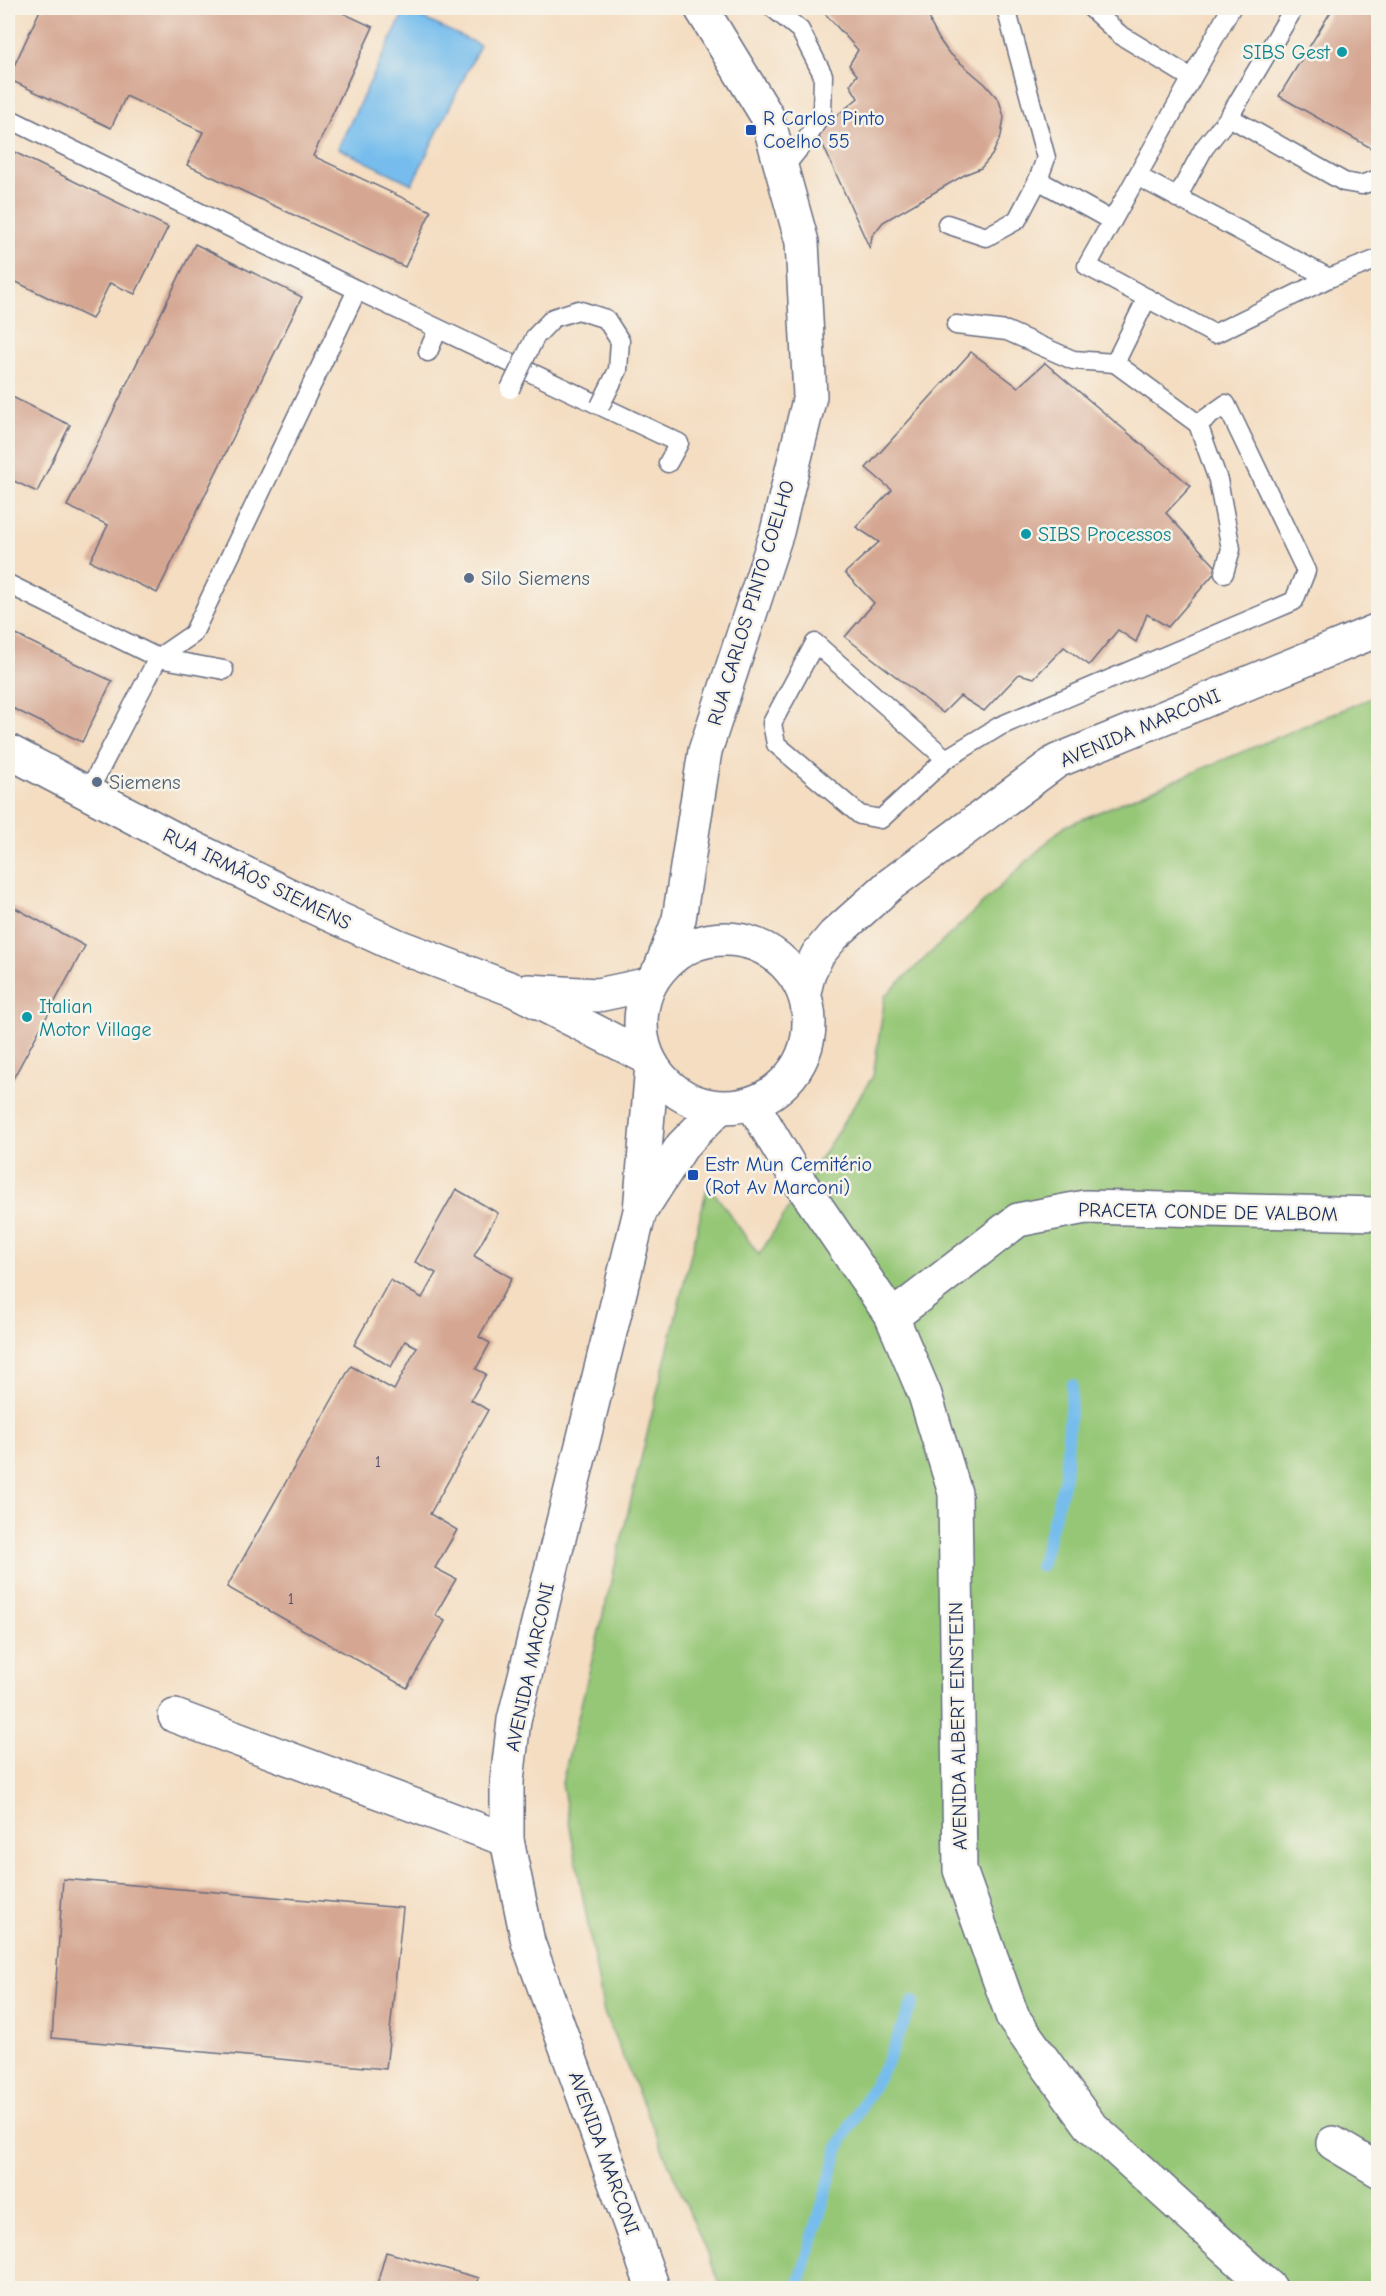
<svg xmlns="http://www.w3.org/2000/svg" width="1386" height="2296" viewBox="0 0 1386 2296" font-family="'Comic Neue',sans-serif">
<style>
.green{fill:#96c777;stroke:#587b6a;stroke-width:1.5}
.water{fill:#76bded;stroke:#4876a6;stroke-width:1.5}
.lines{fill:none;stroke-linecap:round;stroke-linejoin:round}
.stream{stroke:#76bded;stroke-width:12}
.building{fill:#d5a793}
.service-casing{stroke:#676c81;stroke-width:21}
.minor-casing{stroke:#676c81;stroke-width:36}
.tertiary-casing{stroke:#676c81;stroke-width:36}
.service{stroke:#fff;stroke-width:18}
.minor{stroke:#fff;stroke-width:33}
.tertiary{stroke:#fff;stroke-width:33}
.service-bridge-casing{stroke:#676c81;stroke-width:21;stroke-linecap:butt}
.service-bridge{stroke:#fff;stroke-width:18}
.culture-dot{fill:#0f9aa8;stroke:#f7f3e8;stroke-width:2}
.transit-dot{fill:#1a4fb4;stroke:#f7f3e8;stroke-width:2}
.service-dot{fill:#5c6f8a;stroke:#f7f3e8;stroke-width:2}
.labels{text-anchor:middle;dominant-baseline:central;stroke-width:5;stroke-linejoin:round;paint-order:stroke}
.number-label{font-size:16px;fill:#4a4d6b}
.culture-label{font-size:20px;fill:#0d838f;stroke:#f7f3e8;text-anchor:start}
.transit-label{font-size:20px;fill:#164399;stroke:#f7f3e8;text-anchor:start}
.service-label{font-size:20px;fill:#4e5e75;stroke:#f7f3e8;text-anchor:start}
.street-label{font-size:20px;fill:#1b2f5e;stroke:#f7f3e8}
</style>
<rect width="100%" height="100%" fill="#f7f3e8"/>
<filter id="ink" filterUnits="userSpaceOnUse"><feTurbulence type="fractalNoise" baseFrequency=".0167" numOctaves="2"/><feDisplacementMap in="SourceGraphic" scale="12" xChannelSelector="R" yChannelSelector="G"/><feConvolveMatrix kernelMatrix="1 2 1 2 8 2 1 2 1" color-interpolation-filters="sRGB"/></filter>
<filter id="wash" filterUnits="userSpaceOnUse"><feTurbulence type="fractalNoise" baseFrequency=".008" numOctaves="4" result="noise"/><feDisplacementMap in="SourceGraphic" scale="24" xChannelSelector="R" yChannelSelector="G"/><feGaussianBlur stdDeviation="1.35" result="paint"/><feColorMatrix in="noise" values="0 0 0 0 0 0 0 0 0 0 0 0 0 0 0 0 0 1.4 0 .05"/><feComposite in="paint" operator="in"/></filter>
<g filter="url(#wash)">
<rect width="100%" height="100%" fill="#f4ddc1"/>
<polygon class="green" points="1378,695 1378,2288 722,2288 604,2013 562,1783 708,1184 759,1255 873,1076 885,996 1063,827"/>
<polygon class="water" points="405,10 480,45 412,184 338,148"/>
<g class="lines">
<g class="stream">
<polyline points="1041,1566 1065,1477 1072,1385"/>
<polyline points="798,2288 840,2144 887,2062 913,2002"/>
</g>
</g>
<g id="blocks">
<g class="building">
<polygon points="41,8 332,8 373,27 313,156 431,211 405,267 187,165 203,132 126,96 111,128 8,79"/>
<polygon points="820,8 928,8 931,24 939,39 948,52 985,84 999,100 1004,117 1001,136 992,155 981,168 966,174 883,222 872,236 870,249 817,132 858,98 850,85 857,75 849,65 858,50"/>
<polygon points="1333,8 1378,8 1378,152 1279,96"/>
<polygon points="8,149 168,227 135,294 110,283 92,319 8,278"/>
<polygon points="195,244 302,297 157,593 90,561 108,525 67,506"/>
<polygon points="971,352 1018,387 1045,363 1191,486 1166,513 1218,569 1168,627 1147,614 1136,642 1118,630 1089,665 1064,647 1034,678 1019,674 984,711 960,696 943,713 845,637 874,603 845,573 879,542 856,527 892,490 866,468"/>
<polygon points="8,395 70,425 37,492 14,481 8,495"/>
<polygon points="8,631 112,681 82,742 8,706"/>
<polygon points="8,904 85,946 8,1088"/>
<polygon points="456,1189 498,1213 474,1256 512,1278 479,1337 490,1343 476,1369 486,1374 471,1400 488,1410 430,1514 457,1530 435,1568 456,1579 435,1615 445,1621 407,1688 227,1587 351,1366 394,1390 417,1347 405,1341 391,1367 354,1345 390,1280 422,1298 436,1273 415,1262"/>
<polygon points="63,1879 403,1908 386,2069 52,2038"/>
<polygon points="386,2252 479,2278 476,2288 376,2288"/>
</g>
</g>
</g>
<g filter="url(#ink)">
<use href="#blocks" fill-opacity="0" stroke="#676c81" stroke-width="1.5"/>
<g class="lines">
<defs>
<g id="service">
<polyline points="773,8 800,30 823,75 822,113 806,140 782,170"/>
<polyline points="1006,8 1046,158 1038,180"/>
<polyline points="1091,8 1119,34 1191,78"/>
<polyline points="1229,117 1344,182 1361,185 1378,179"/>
<polyline points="8,118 357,290 193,634 158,658 87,794"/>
<polyline points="1137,176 1329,278 1214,334 1087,266 1231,8"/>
<polyline points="1177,198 1204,148 1229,117 1294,8"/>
<polyline points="947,224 986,237 1017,220 1038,180 1112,221"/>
<polyline points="1329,278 1378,259"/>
<polyline points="357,290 679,443 668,463"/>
<polyline points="956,325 1007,331 1073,360 1115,363"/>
<polyline points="428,352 438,329"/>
<polyline points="1198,424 1218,480 1231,549 1224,573"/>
<polyline points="8,584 158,658 224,670"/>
<polyline points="946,759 881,819 860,815 776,744 772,723 815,643 946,759 1000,726 1294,601 1306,571 1226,404 1198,424 1115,363 1147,298"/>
</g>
<g id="minor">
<polyline points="8,751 173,838 313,907 398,946 514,990 648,1058"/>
<polyline points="528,991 598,995 650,984"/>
<polyline points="752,1103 793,1172 892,1317 925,1395 955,1493 960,1870 1013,2018 1090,2125 1270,2288"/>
<polyline points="892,1317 1018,1220 1085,1207 1378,1214"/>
<polyline points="175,1716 507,1840"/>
<polyline points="1333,2143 1378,2170"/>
</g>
<g id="tertiary">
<circle cx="725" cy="1023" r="84"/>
<polyline points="662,965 679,919 705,751 777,532 810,396 802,242 767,116 701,8"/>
<polyline points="804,992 809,972 818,954 834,935 891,884 1057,761 1378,630"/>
<polyline points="652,1065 640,1211 514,1720 507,1781 507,1840 528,1942 653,2288"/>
<polyline points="643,1207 682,1146 719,1108"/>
</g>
</defs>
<use href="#service" class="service-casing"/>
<use href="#minor" class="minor-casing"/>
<use href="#tertiary" class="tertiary-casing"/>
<use href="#service" class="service"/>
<use href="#minor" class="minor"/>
<use href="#tertiary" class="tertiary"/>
<defs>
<polyline id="service-bridge" points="510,389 535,337 553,318 578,310 606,319 620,341 618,370 600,406"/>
</defs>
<use href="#service-bridge" class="service-bridge-casing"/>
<use href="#service-bridge" class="service-bridge"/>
</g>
</g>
<g class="culture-dot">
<circle cx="1342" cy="52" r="6"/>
<circle cx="1026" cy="534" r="6"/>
<circle cx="27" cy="1017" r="6"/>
</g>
<g class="transit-dot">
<rect x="745" y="124" width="12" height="12" rx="3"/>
<rect x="687" y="1169" width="12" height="12" rx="3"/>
</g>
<g class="service-dot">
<circle cx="469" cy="578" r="6"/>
<circle cx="97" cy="782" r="6"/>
</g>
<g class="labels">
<g class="number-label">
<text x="378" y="1462">1</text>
<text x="291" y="1599">1</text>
</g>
<g class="culture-label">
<text x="1330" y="52" text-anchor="end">SIBS Gest</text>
<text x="1038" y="534">SIBS Processos</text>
<text x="39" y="1006">Italian<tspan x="39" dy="23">Motor Village</tspan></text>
</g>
<g class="transit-label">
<text x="763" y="118">R Carlos Pinto<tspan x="763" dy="23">Coelho 55</tspan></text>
<text x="705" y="1164">Estr Mun Cemitério<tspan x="705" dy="23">(Rot Av Marconi)</tspan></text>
</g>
<g class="service-label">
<text x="481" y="578">Silo Siemens</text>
<text x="109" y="782">Siemens</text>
</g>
<g class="street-label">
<text transform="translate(751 603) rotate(-73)">RUA CARLOS PINTO COELHO</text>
<text transform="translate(1140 728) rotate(-23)">AVENIDA MARCONI</text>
<text transform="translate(257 879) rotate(26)">RUA IRMÃOS SIEMENS</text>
<text transform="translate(1208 1212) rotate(1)">PRACETA CONDE DE VALBOM</text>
<text transform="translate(530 1667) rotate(-78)">AVENIDA MARCONI</text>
<text transform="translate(958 1726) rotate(-91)">AVENIDA ALBERT EINSTEIN</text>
<text transform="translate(604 2153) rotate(70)">AVENIDA MARCONI</text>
</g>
</g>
<rect width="1386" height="2296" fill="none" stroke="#f7f3e8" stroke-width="30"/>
</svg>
